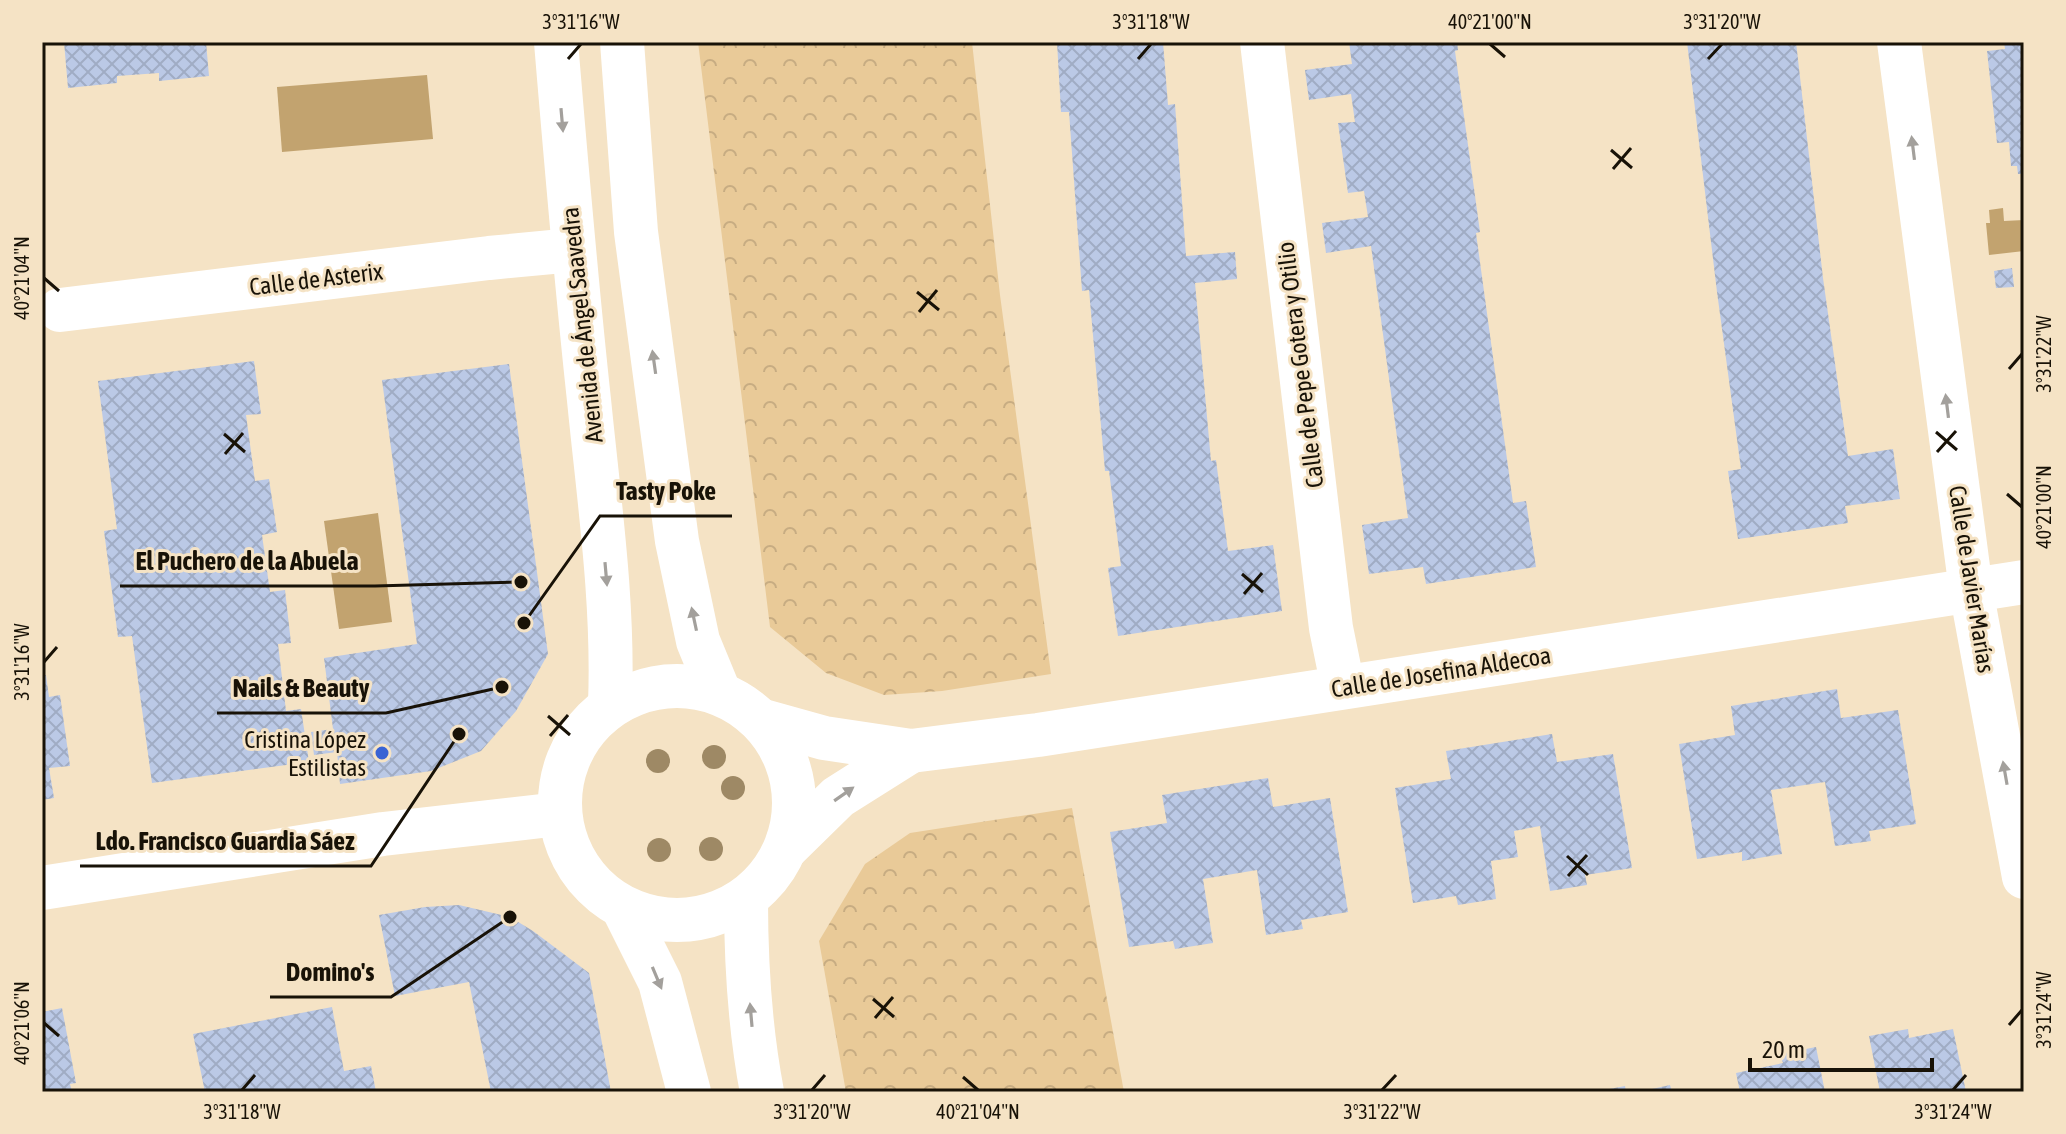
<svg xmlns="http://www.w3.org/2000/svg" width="2066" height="1134" viewBox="0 0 2066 1134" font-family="'Asap Condensed',sans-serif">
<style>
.forest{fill:url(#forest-crowns)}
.water{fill:#c2a36f}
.building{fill:url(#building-cross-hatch)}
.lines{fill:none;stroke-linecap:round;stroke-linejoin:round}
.minor{stroke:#fff;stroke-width:44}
.tertiary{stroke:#fff;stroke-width:44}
.tree{fill:#9e8965}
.oneway{fill:#a3a09c}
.ticks{fill:none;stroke:#181207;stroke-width:3}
.poi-dot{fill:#3963d4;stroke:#f5e3c5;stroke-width:3}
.labels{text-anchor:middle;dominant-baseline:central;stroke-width:6;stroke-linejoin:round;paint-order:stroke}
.street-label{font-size:24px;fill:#181207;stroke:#f5e3c5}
.poi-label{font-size:24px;fill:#181207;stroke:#f5e3c5;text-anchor:end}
.leader{fill:none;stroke:#181207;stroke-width:3}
.callout-dot{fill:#181207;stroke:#f5e3c5;stroke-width:3}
.callout-label{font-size:26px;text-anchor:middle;font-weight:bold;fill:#181207;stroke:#f5e3c5;stroke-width:6;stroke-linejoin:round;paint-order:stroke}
.neatline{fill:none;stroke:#181207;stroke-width:3}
.ticks-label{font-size:20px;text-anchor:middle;fill:#181207}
</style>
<defs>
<pattern id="forest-crowns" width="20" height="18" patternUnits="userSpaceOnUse" patternTransform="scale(2)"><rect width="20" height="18" fill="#e9ca98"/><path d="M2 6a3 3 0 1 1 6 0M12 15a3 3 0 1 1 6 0" fill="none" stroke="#c7ac82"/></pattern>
<pattern id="building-cross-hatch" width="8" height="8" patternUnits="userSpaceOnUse" patternTransform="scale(2)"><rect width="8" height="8" fill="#bbc9e6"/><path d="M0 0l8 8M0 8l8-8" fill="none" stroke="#a0acc4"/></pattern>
</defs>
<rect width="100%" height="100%" fill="#f5e3c5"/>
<g class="forest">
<polygon points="698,42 972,42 1000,295 1051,674 942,691 884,695 826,673 770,627"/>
<polygon points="1072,808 1124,1092 846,1092 819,941 865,864 910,833"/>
</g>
<g class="water">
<polygon points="427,75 433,139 282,152 277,87"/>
<polygon points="2003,208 2004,221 2024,220 2024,251 1989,255 1986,223 1990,223 1989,210"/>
<polygon points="378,513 392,622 339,629 324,521"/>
</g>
<g class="building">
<polygon points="64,42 206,42 209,76 159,81 159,73 117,76 117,83 68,88"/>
<polygon points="1057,42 1163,42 1168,105 1175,104 1186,256 1235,252 1237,279 1195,283 1211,461 1216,460 1228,551 1273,545 1282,611 1118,636 1108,568 1121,566 1109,471 1105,471 1089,290 1082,291 1069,112 1061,112"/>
<polygon points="1349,42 1457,42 1458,50 1455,51 1480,232 1476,233 1513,503 1526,501 1536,567 1426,584 1423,567 1369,574 1362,525 1408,518 1371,246 1326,253 1322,223 1368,217 1364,191 1348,193 1338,123 1355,122 1351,94 1309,100 1305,70 1352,64"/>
<polygon points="1687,42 1796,42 1823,278 1848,456 1893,449 1900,499 1845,506 1848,523 1738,539 1728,471 1741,469 1717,292"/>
<polygon points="2004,42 2024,42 2024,174 2018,174 2017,166 2011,166 2009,142 1997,143 1987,51 2005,49"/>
<polygon points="2012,268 2014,287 1996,288 1994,271"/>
<polygon points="254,361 261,414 246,415 255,481 269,479 277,532 262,535 270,592 285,590 291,643 278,644 286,711 301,709 309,762 152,783 132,636 118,637 104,531 117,529 98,381"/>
<polygon points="509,364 548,654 516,711 481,751 431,771 340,784 337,752 314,755 311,732 333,729 324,658 417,644 382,380"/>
<polygon points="46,675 49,697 60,695 70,766 49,768 54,798 42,800 42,676"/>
<polygon points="1837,689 1841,718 1898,710 1916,824 1869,831 1871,841 1835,846 1825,782 1771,790 1782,854 1742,861 1742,852 1697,859 1679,744 1735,735 1731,706"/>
<polygon points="1552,734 1557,762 1613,754 1632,868 1585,875 1587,885 1550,891 1540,826 1514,831 1518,857 1491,861 1496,899 1458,905 1456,896 1413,903 1395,788 1451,779 1446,751"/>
<polygon points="1268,778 1273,807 1330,798 1348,912 1301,920 1303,929 1266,935 1257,870 1203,879 1213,943 1175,949 1173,941 1129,947 1110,832 1167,823 1162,795"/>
<polygon points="459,905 510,917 533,931 589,973 611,1092 491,1092 469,982 395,996 379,915 425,907"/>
<polygon points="332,1007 344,1071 371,1066 376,1092 205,1092 193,1034"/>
<polygon points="62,1008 76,1083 70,1084 72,1092 42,1092 42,1012"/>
<polygon points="1908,1029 1909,1038 1953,1029 1966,1092 1880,1092 1869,1036"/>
<polygon points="1816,1047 1825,1092 1740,1092 1736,1073 1783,1063 1780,1054"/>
<polygon points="1670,1085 1672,1092 1643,1092 1643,1091"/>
<polygon points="1625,1086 1626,1092 1599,1092 1599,1091"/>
</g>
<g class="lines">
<g class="minor">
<polyline points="1262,42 1331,628 1343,687"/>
<polyline points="1899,42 1971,590 2024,877"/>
<polyline points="60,310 489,258 573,250"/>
<polyline points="763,721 824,738 911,751 1038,735 2024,582"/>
<polyline points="787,847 838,797 911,751"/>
<polyline points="42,888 383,834 559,814"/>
</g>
<g class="tertiary">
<path d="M556,42C566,162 576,281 589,400C599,501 614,603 610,704"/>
<polyline points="622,42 636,232 677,541 698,641 719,692"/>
<circle cx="677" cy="803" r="117"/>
<path d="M746,900C746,964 750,1029 762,1092"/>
<polyline points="623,908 660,982 689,1092"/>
</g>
</g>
<g class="tree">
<circle cx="714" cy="757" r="12"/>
<circle cx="658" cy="761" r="12"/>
<circle cx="733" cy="788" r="12"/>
<circle cx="711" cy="849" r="12"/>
<circle cx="659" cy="850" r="12"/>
</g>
<defs><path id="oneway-solid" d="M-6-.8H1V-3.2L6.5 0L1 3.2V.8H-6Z" transform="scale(2)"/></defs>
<g class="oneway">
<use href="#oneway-solid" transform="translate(562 120) rotate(85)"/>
<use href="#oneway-solid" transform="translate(1913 148) rotate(-97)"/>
<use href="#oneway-solid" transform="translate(654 362) rotate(-98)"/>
<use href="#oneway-solid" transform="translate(1947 406) rotate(-97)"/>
<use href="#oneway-solid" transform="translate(606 574) rotate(85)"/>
<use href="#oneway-solid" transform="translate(694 619) rotate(-102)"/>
<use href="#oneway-solid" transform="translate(2005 773) rotate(-100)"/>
<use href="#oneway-solid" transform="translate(844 794) rotate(-35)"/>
<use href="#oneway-solid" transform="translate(657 978) rotate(67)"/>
<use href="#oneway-solid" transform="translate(751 1015) rotate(-95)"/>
</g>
<path class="ticks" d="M1490,44L1505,57M568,59L581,44M1138,59L1151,44M1708,59L1722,44M1611,150L1632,168M1613,169L1631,148M44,278L59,291M917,292L939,310M919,312L937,290M2009,369L2022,354M1936,432L1957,450M224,434L245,452M1937,452L1956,431M225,454L243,433M2007,494L2022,507M1242,574L1263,592M1244,594L1262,573M44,662L57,647M548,716L570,735M550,736L568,715M1567,856L1588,875M1568,876L1587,855M873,999L894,1017M875,1018L893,997M44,1023L59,1036M2009,1025L2022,1010M963,1077L978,1090M242,1090L255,1075M812,1090L825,1075M1382,1090L1396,1075M1953,1090L1966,1075"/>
<circle class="poi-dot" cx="382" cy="753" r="8"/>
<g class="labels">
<g class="street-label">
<text transform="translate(316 279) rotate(-7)">Calle de Asterix</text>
<text transform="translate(582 325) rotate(-96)">Avenida de Ángel Saavedra</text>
<text transform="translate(1300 365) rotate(-97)">Calle de Pepe Gotera y Otilio</text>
<text transform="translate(1972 579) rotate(81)">Calle de Javier Marías</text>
<text transform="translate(1441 672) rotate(-9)">Calle de Josefina Aldecoa</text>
</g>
<g class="poi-label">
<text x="366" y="739">Cristina López<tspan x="366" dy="28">Estilistas</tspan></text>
</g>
</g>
<path class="leader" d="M524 623L600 516H732M521 582L375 586H120M502 687L386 713H217M459 734L371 866H80M510 917L391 997H270"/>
<g class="callout-dot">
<circle cx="524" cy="623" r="8"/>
<circle cx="521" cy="582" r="8"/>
<circle cx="502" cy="687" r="8"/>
<circle cx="459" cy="734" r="8"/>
<circle cx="510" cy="917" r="8"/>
</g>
<g class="callout-label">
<text x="666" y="500">Tasty Poke</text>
<text x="247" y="570">El Puchero de la Abuela</text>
<text x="301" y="697">Nails &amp; Beauty</text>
<text x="225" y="850">Ldo. Francisco Guardia Sáez</text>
<text x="330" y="981">Domino's</text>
</g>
<rect width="2066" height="1134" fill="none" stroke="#f5e3c5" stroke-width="88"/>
<path d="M1750 1058v12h182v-12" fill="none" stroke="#181207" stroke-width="4"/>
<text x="1762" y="1058" font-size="24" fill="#181207" stroke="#f5e3c5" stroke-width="6" paint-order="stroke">20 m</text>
<rect x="44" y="44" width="1978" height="1046" class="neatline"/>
<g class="ticks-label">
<text x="581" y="29">3°31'16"W</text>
<text x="1151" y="29">3°31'18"W</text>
<text x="1490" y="29">40°21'00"N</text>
<text x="1722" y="29">3°31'20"W</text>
<text transform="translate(22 278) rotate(-90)" y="7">40°21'04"N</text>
<text transform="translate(2044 354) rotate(-90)" y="7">3°31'22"W</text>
<text transform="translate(2044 507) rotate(-90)" y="7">40°21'00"N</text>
<text transform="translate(22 662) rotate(-90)" y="7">3°31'16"W</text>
<text transform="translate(2044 1010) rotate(-90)" y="7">3°31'24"W</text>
<text transform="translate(22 1023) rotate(-90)" y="7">40°21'06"N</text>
<text x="242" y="1119">3°31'18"W</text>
<text x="812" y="1119">3°31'20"W</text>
<text x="978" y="1119">40°21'04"N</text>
<text x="1382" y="1119">3°31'22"W</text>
<text x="1953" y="1119">3°31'24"W</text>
</g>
</svg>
